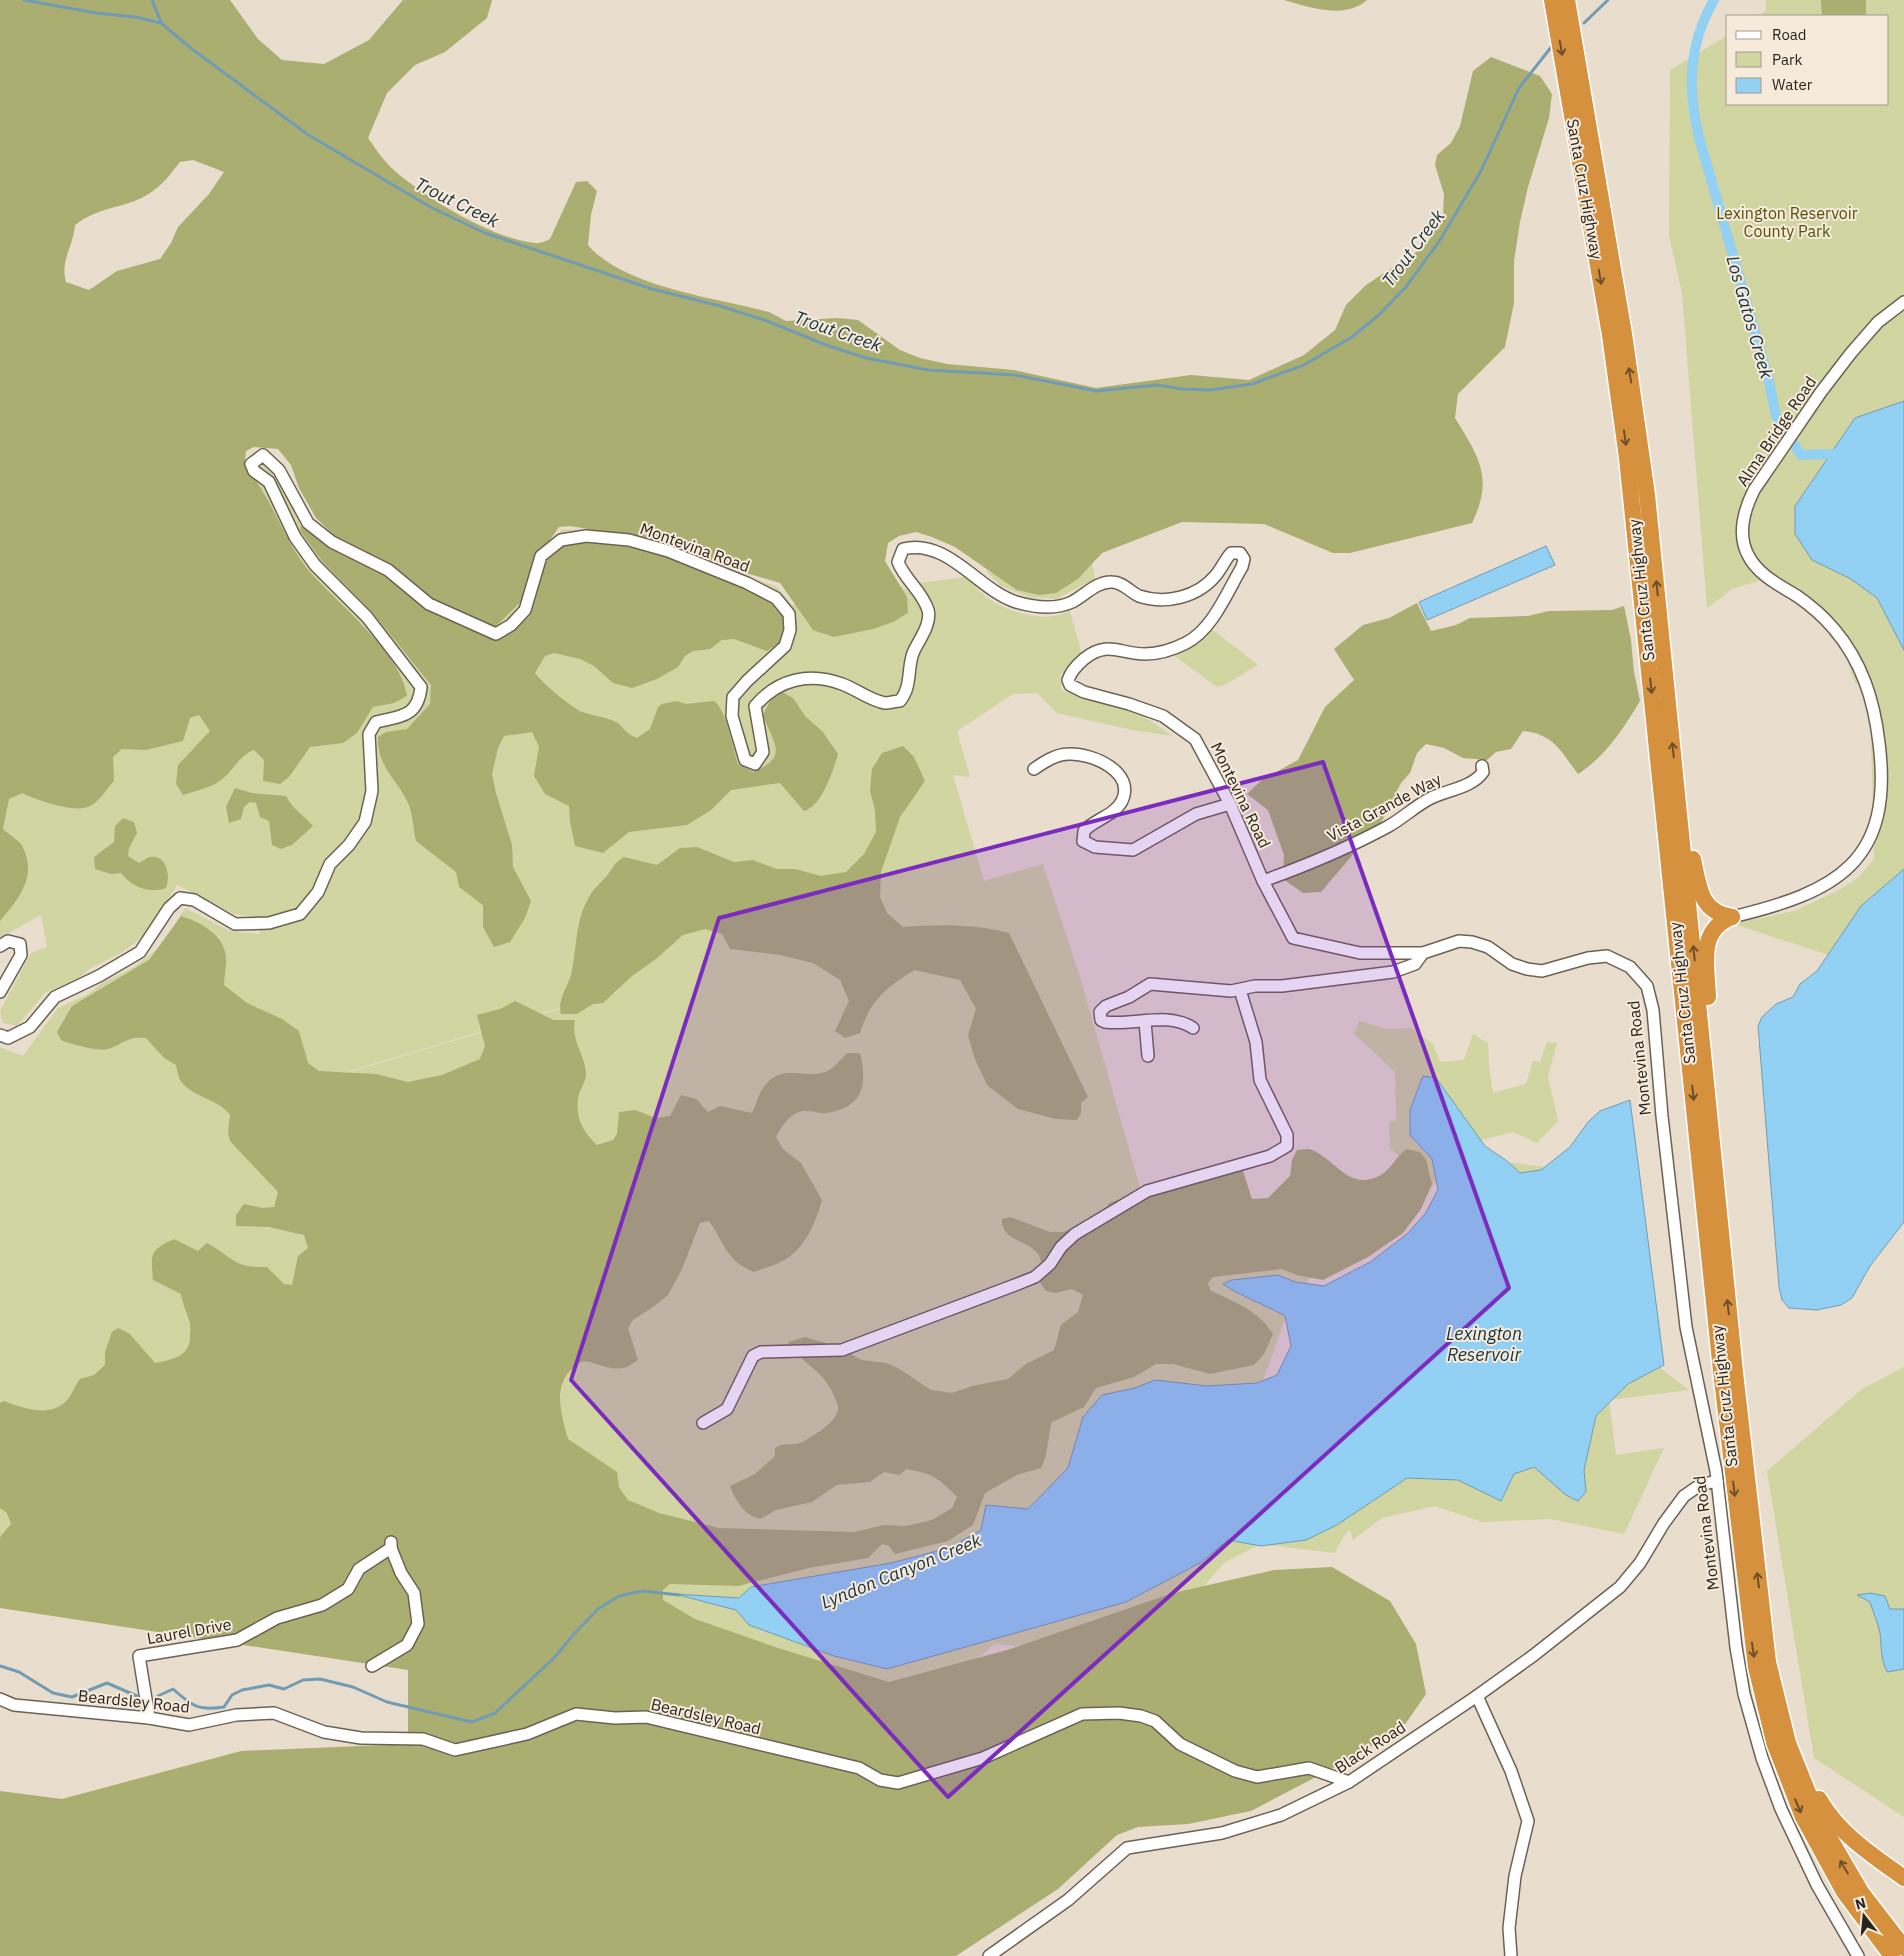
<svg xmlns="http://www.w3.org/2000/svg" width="1904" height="1956" viewBox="0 0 1904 1956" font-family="'IBM Plex Sans',sans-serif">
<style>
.green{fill:#d1d5a1;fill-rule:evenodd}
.forest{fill:#abae71;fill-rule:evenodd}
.water{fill:#92d0f4;stroke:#729cb4}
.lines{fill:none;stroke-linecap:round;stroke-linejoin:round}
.stream{stroke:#729cb4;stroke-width:3}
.canal{stroke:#92d0f4;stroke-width:10}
.minor-casing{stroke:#6c6254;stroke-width:14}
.highway-casing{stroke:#fff;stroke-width:19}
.minor{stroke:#fff;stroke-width:11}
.highway{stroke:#d5913e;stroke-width:16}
.oneway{stroke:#6d502b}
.marked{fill:#7b2cbf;fill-opacity:0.2;stroke:#7b2cbf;stroke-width:4;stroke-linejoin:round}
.labels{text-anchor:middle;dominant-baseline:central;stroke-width:4;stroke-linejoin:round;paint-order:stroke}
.street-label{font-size:16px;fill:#28241e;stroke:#f6eadb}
.park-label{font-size:16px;fill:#52540a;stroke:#f6eadb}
.water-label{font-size:18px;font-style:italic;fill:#153241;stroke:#f6eadb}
</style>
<rect width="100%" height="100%" fill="#e9ddce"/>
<g class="green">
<polygon points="1766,0 1904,0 1904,971 1889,975 1734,924 1794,911 1839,890 1859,877 1874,859 1871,729 1865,693 1854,681 1844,649 1829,636 1832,632 1808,606 1765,579 1732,589 1707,608 1682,293 1669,236 1670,70 1728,35 1728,104 1888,104 1888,16 1758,16 1766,11"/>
<path d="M272,455L291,480L314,522L419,596L492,629L524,600L549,547L562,529L649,535L747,577L776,586L792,605L900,586L915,595L911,584L966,577C974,585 982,595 992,601C1013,614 1048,623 1070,611L1082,655L1060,675L1062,691L1128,706L1173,736L1132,730L1057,713L1037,693L1013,694L957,731L970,777L953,775L984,881L1043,864L1081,980L1141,1191L1243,1168L1264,1244L1409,1163L1390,1149L1389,1122L1396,1120L1395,1072L1354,1034L1359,1021L1386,1029L1411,1028L1433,1044L1440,1062L1464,1060L1473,1034L1488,1043L1489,1067L1493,1093L1526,1084L1533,1061L1540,1062L1547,1042L1557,1043L1548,1077L1558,1121L1537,1143L1513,1132L1458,1146L1413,1215L1334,1248L1291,1302L1257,1398L1217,1442L1446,1209L1468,1158L1547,1167L1504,1249L1689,1390L1609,1400L1616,1455L1664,1448L1624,1534L1550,1519L1482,1522L1435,1506L1382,1518L1353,1540L1350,1530L1343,1537L1335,1553L1260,1544L1224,1563L1201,1589L1046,1641L1015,1646L995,1644L969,1665L920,1693L408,1670L0,1601V1047L23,1056L58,1008L88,994L102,983L134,967L162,945L185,908L230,931L260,934L254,917L234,914L177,885L147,933L123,952L91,968L77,979L45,993L17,1026L3,1023L0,1011L31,953L47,947L41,915L0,938V638L237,461ZM616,991V992L306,1085V1084Z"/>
<polygon points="1091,556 1095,579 1056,599 1029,597 1001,586 986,571"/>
<polygon points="1208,626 1258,665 1226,684 1217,687 1165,649"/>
<polygon points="1904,1367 1904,1817 1814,1758 1767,1471 1862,1389"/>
</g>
<g class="forest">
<path d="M0,0H230L258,39L282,60L324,64L369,40L403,0H492L487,18L445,52L415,65L387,93L368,138C376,149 384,162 395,171C427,199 493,239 535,243C540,244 545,241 550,239L576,182L587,181L597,191L591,215L588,245C623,287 717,298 769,312L786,321L837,318L858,320L900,350L920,358L947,364L1014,370L1096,388L1191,375L1249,380L1304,355L1335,330L1346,305L1366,285L1418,251L1430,239L1443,215L1444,194L1435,165L1437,155L1451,143L1460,126L1473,71L1491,57L1540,76L1552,94L1549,118L1528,187L1520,222L1514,261V303L1505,347L1458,394L1455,418C1479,457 1494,478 1472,523L1350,553H1333L1264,524L1182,522L1102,553L1078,579L1056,593L1039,595L1017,590L955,547L932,537L916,532L899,536L888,543L885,561L907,597L908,613L893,622L873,629L834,637L813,630L780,583L749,574L672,545L630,536L570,526L559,527L548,543L524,599L495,627L422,594L390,567L336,537L316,518L299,488L291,465L278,449L254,447L246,451C242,470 255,477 263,492C279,518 289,547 309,571C337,603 402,654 407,696L394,703L373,707L357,733L343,743L310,747L289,777L280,784L263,781L264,760L254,750C239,755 233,772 221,780C210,788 196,791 183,795L176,784L178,765L210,731L199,715L190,718L183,741L146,750L122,749L113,757L114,781C107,788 99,802 90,806C76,814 36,800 22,793L9,799L3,829C8,834 17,839 21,844C39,876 19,898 0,921ZM193,160L224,172L209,194L178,227L171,243L160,259L117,271L89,290L66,282C60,260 73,248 75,225C101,205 126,209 150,193C163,185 171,173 180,162Z"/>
<path d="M1284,0H1367C1345,20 1309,7 1284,0Z"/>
<polygon points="1821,0 1866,0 1866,16 1822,16"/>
<path d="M304,525L384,574L426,608L496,640L515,629L529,611L547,558L564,545L586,542L629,545L667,555L772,600L785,615V629L780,642L767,651L734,639L722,640L710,649L693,651L685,656L678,667L657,679L632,688L613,683L594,666L580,659L554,653L545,656L535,673C541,682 572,708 582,712C593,716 607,717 616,722C625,728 624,733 637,738L650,729L658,707L662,704L677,701L686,704L714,701C726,709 733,749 738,764L753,772C790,757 773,743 763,715L773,695L782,692L793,698L805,716L823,732L838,754C833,771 822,806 804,811L780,783L731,790L711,810L687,825L629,832L603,853L575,846L570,822L569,806L545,794L534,776L539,747L532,732L504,736L498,748L492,774L496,793L512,845L513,867L531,901L525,918L510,942L494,947L483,927V905L459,887L456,872L416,841C413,830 413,814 408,803C397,779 377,767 378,737L386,732L407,729L430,704L431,685L373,613L322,561L301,532L300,527Z"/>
<path d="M1417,603L1431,631L1456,625L1470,618L1528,616L1549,611L1612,610L1624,606L1631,640L1634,672L1640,701C1623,729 1606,756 1578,774C1561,752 1554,734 1523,731L1511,749L1496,752L1487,760L1463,758L1444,748L1426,744L1417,753L1410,773L1401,783L1383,819L1321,892L1303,893L1283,879L1284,855L1268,810L1247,794L1263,779L1298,760L1325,707L1354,680L1334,649L1363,625L1389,618Z"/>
<path d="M903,746L914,757L925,781L900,817L881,872L880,897L887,913L903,927C938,924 976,924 1009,933L1088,1097L1081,1103V1113L1077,1120L1056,1119L1018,1109L987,1085L974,1057L968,1035L976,1009L960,980L914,970C885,989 871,999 860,1033L845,1038L835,1031L849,1001L840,980L813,963L780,955L730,949L722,934L705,929L683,935L656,959L632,976L603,1003L593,1004L577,1014H561C557,1001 567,988 571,975C577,949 575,920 589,897C594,888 603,881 609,873C614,866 615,862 624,857L657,865L680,848L697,847L734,862L753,860L777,869H795L821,876L846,872L864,854L876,832L875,810L870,791L872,769L882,753Z"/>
<path d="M235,788L252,793L286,796C293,810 304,815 313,826L292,845L281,849L272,845L269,821L260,817L256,803L250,802L244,807L241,819L229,823L226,807Z"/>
<path d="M123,818L134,822L137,833L129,848L128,856L139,863C143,861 146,858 150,857C167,854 171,877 166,888C148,894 132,887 121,873L111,874L95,869L94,857L114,842L115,826Z"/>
<path d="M181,916C200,922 224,934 226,957C227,966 224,976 224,985L247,1003L282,1019L299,1031L308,1063L319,1071L376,1074L408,1082L442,1075L480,1059L485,1046L477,1015L500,1009L515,1001L554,1020H575C571,1041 584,1053 586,1072C587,1080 581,1087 579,1094C574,1116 582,1131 597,1145L613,1140L617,1134L619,1112L635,1110L656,1118L670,1116L681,1095L696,1099L708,1112L720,1106L752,1113C756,1105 758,1095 763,1088C782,1060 807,1081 827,1071C835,1068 841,1058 848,1053H860C868,1086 863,1107 827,1113C818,1114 809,1109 799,1112C788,1116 781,1127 776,1137L783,1149L801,1163L822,1200C816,1221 806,1247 786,1259C777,1265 764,1268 754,1272C726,1261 725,1244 709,1221L700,1223L682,1269L668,1295L653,1307L633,1320L628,1328L638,1360C617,1377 606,1364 583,1361C550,1379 560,1410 568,1439L617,1472L619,1487L628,1500L659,1513L719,1528L854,1532L884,1525L906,1526L932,1520L952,1508L957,1497C938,1477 933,1474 907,1469L899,1475L884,1472L870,1482L837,1485L812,1502L776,1510L760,1519C744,1515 735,1500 730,1486L755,1474L775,1456V1448C785,1441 795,1447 804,1441C815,1435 839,1421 838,1407C838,1404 835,1399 834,1396C822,1367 801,1365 788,1342L805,1337L835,1346L862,1360L886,1363L898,1368L931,1390L952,1393L972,1386L1008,1379L1026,1364L1054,1350L1061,1325L1078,1312L1083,1295L1072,1289L1055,1293L1046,1291C1044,1288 1040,1283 1039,1280C1037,1271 1045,1262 1037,1253C1026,1239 1001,1241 1002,1219L1010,1217L1050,1232H1063L1101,1218L1109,1203L1131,1196L1242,1169L1252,1199L1268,1198L1290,1176L1292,1160L1297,1150C1302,1150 1307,1148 1312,1150C1336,1160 1349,1191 1379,1176C1391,1170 1396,1156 1407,1149L1420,1152L1426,1160L1432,1184L1421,1209L1403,1233L1368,1257L1323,1280L1297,1275L1282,1269L1213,1277L1208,1283L1210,1290C1234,1302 1258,1310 1273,1334L1264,1354L1254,1365L1210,1374L1173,1364H1156L1134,1377L1096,1388L1084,1407L1052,1422C1047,1439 1049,1453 1041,1468L1017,1475L985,1493L973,1525L948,1541L895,1554L889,1546L882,1544L868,1558L809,1568L738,1586L670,1584L663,1590V1600L695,1619L778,1648L889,1682L1007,1650L1173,1593L1274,1570L1332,1567L1390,1601L1416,1644L1426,1694L1406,1723L1356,1756L1251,1811L1188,1824L1138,1827L1117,1835L1058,1889L956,1956H0V1791L62,1799L241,1751L408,1744V1670L0,1608V1537L11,1524L7,1513L0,1508V1403L4,1401C23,1408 52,1419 68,1399C73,1393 75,1385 80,1379L94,1375L105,1365V1352L112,1332L118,1328L130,1334L155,1363C172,1360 191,1356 190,1336C190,1331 191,1324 189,1320C186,1311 183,1304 181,1294L153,1280C151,1255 149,1250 174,1239L198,1251L207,1243C234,1258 233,1268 267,1267L284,1284L292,1285L298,1256L308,1248L304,1235L269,1227L236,1226V1215L244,1204L262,1208L274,1207L278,1192L230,1141L228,1132L230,1115C218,1098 192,1098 180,1080C178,1077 177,1069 176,1065L164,1058L146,1038C126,1036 124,1044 108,1049C99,1052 70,1044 61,1040L57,1032L72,1006L149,960Z"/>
</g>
<g class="water">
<polygon points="1904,401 1904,650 1877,598 1851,579 1812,560 1795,534 1795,506 1855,418"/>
<polygon points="1546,546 1555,565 1427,620 1419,602"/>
<polygon points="1904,869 1904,1222 1870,1266 1852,1298 1841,1305 1817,1310 1789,1308 1782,1300 1779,1287 1758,1026 1762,1017 1776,1004 1793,997 1800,984 1817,971 1861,906"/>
<path d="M1423,1076L1436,1078L1485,1146L1507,1161L1520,1173L1541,1170L1570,1147L1588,1122L1600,1111L1630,1100L1664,1365L1628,1384L1596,1416L1584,1470L1586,1492L1578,1501L1566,1495L1534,1467L1514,1474L1501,1501L1458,1480L1407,1478L1337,1525L1306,1540L1261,1546L1228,1540L1200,1563L1126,1602L887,1669L834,1656L749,1625L736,1610L675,1594L739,1598L751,1587L891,1563L949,1548L981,1530L986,1505L1028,1509L1068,1468L1083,1417L1102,1395L1135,1388L1155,1380L1207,1386L1257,1383L1277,1375L1291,1346L1285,1316C1264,1304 1242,1297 1223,1284L1232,1280L1278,1275L1295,1282L1324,1286L1370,1262L1407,1234L1425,1214L1438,1190L1432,1159L1410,1135V1110Z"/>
<path d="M1870,1593L1885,1596L1890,1609H1904V1669L1887,1672C1880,1657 1882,1649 1880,1633C1878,1623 1873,1612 1870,1602L1857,1595Z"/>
</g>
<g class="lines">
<g class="stream">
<polyline points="24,0 96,13 135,17 161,23 192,49 307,134 432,208 485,233 652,289 720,306 767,321 826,345 866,358 928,370 1015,375 1096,391 1157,385 1182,389 1210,390 1252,384 1304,365 1352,337 1380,314 1406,287 1440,240 1481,171 1519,88 1552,46"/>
<polyline points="152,0 161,22"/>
<polyline points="1584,23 1608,0"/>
<polyline points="0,1666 19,1672 53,1693 72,1697 107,1683 137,1696"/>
<path d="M158,1696L173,1689C192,1706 198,1711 224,1707L232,1695L242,1690L269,1685L284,1689L303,1680L320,1679L353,1687L387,1702L472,1722L495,1713L554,1658L574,1634L598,1609L619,1596L643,1591L679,1595"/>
</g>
<path class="canal" d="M1714,0C1688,45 1687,91 1700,141L1768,377L1776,416L1801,455L1831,454"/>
<defs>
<g id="minor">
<path d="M1034,769C1044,762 1056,754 1069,754C1092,753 1136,772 1122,801C1114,816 1095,819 1084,831L1083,841L1095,847L1133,850L1196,814L1230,804"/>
<path d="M1263,881C1305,866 1348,848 1387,827C1402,819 1414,807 1429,799C1446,790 1472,788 1483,772L1482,766"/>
<path d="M1732,917C1837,892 1894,862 1879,743C1874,700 1862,662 1834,629C1823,616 1810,605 1797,596C1779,585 1758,575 1748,555C1737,534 1744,510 1754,490L1821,392L1851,353L1878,322L1904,302"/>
<polyline points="0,946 8,941 20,944 21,955 0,992"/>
<polyline points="1145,1022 1148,1056"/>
<path d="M1193,1028C1167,1011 1134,1026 1105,1022L1101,1020L1100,1012L1106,1006L1129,997L1150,984L1231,991L1255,986H1282L1393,972L1415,964L1423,953"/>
<path d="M0,1035L8,1038L30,1027L55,997L99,976L140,952L169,908L180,898L194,900L235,924L269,923L300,914L318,892L330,864L349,845L365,822L372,791L369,734L376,722C401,716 418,717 421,687L367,617L315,565L295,537L269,482L254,471L251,464L263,455L279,470L308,523L332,542L388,570L429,604L496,634L511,625L525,610L541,556L561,540L586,536L629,540L668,551L747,583L776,598L789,614L790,630L785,646L747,681L733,697L732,716L745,760L755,764L763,752L755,706C778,679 809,672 842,684C856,689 871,701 885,703C889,703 896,701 900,701C912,686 907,670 913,653C918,641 932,624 928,610C922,591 905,580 898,562L903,549C948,538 978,590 1016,602C1033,607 1055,610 1072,602C1084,596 1097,581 1112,582C1123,582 1130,592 1139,596C1166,605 1198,597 1216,575C1221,569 1225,560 1231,553H1240L1244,559L1242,567C1227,592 1213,629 1186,643C1174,649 1158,654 1145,654C1120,654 1107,640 1084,659C1077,665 1071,671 1068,680L1070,685L1084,692L1129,704L1163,716L1195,739L1230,804L1263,881L1293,938L1360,953H1423L1459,941L1472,942L1488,947L1512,964L1527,969L1542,971L1588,958L1607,956L1630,967L1647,986L1653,1010L1662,1116L1686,1327L1716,1471L1736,1647L1744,1694L1762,1758L1781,1809L1817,1885L1858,1956"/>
<polyline points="703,1423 727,1409 753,1356 761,1352 842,1350 1015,1285 1035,1277 1050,1264 1061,1247 1075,1234 1147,1191 1270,1156 1287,1146 1287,1135 1260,1080 1256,1042 1240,990"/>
<polyline points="372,1666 407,1645 418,1624 414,1593 401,1573 391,1548"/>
<polyline points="1477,1696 1511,1771 1528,1821 1515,1876 1509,1928 1511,1956"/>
<polyline points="0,1699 14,1705 149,1718 189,1725 236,1715 274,1713 324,1732 361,1738 423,1739 455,1750 527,1734 576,1714 615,1718 646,1717 859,1768 880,1780 898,1783 983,1758 1082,1714 1119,1713 1141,1716 1155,1721 1180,1744 1235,1771 1257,1777 1309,1768 1349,1782"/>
<polyline points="149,1718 139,1656 237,1640 277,1618 322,1605 348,1589 359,1569 391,1548 391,1542"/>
<polyline points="989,1956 1068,1900 1127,1848 1222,1833 1281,1815 1349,1782 1477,1696 1534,1655 1620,1587 1640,1563 1664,1523 1684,1496 1700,1485 1717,1481"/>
</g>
<g id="highway">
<polyline points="1552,0 1610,335 1627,458 1721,1371 1756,1667 1774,1742 1803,1817 1844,1892 1892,1956"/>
<polyline points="1567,0 1624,334 1647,495 1735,1372 1768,1662 1788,1743 1819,1820 1861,1892 1904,1948"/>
<path d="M1693,859C1699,887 1700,912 1732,917"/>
<path d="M1708,997C1707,966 1697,930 1732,917"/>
<path d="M1819,1799C1839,1834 1872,1855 1904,1878"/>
</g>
</defs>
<use href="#minor" class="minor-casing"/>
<use href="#highway" class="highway-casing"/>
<use href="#minor" class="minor"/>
<use href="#highway" class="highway"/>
</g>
<defs><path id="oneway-shaft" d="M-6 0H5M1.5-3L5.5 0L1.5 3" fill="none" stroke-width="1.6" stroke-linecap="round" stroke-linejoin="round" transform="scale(1.25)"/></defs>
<g class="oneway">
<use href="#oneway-shaft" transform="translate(1561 48) rotate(80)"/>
<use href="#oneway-shaft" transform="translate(1600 277) rotate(80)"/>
<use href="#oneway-shaft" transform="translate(1630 375) rotate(-99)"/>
<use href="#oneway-shaft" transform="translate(1625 438) rotate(82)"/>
<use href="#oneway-shaft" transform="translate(1657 588) rotate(-96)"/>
<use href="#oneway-shaft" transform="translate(1651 686) rotate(84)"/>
<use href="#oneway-shaft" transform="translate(1673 750) rotate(-96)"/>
<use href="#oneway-shaft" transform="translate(1694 953) rotate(-96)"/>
<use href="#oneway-shaft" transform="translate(1693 1093) rotate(84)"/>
<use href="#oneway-shaft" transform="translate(1728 1307) rotate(-96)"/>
<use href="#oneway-shaft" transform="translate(1734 1489) rotate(83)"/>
<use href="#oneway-shaft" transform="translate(1758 1580) rotate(-97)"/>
<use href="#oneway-shaft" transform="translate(1753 1650) rotate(82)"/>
<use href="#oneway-shaft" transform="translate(1798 1806) rotate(66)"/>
<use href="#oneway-shaft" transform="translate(1844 1867) rotate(-121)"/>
</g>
<path class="marked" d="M1323,762L1509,1288L948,1797L571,1380L719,918Z"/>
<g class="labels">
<g class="street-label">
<text transform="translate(1585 189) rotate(80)">Santa Cruz Highway</text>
<text transform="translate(1776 431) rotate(-56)">Alma Bridge Road</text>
<text transform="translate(695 547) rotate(20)">Montevina Road</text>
<text transform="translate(1641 590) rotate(-96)">Santa Cruz Highway</text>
<text transform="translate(1241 795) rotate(64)">Montevina Road</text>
<text transform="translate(1384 807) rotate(-28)">Vista Grande Way</text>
<text transform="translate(1682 993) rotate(-96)">Santa Cruz Highway</text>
<text transform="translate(1639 1058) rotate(-96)">Montevina Road</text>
<text transform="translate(1724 1396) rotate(-96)">Santa Cruz Highway</text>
<text transform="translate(1706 1533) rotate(-97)">Montevina Road</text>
<text transform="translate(189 1631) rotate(-10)">Laurel Drive</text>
<text transform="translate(134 1701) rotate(6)">Beardsley Road</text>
<text transform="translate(706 1716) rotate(13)">Beardsley Road</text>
<text transform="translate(1370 1747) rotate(-33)">Black Road</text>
</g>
<g class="park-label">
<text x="1787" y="213">Lexington Reservoir<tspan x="1787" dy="18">County Park</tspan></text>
</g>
<g class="water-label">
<text transform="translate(457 202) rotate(26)">Trout Creek</text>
<text transform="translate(1413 248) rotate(-53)">Trout Creek</text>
<text transform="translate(1750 317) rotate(74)">Los Gatos Creek</text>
<text transform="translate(838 331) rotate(19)">Trout Creek</text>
<text x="1484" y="1333">Lexington<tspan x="1484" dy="21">Reservoir</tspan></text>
<text transform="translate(901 1571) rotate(-22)">Lyndon Canyon Creek</text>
</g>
</g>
<rect x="1726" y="15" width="162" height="90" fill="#f6eadb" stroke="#a49b8f"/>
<rect x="1736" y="31" width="25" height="8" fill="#ffffff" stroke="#a49b8f"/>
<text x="1772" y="40" font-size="15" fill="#28241e">Road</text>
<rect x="1736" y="52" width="25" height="15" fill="#d1d5a1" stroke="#a49b8f"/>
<text x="1772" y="65" font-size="15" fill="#28241e">Park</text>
<rect x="1736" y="78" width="25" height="15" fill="#92d0f4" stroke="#a49b8f"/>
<text x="1772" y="90" font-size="15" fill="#28241e">Water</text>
<g transform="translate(1864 1916) rotate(344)" stroke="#f6eadb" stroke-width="4" paint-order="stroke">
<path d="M0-4L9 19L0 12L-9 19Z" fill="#28241e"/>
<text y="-8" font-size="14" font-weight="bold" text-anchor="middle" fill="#28241e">N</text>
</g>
</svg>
